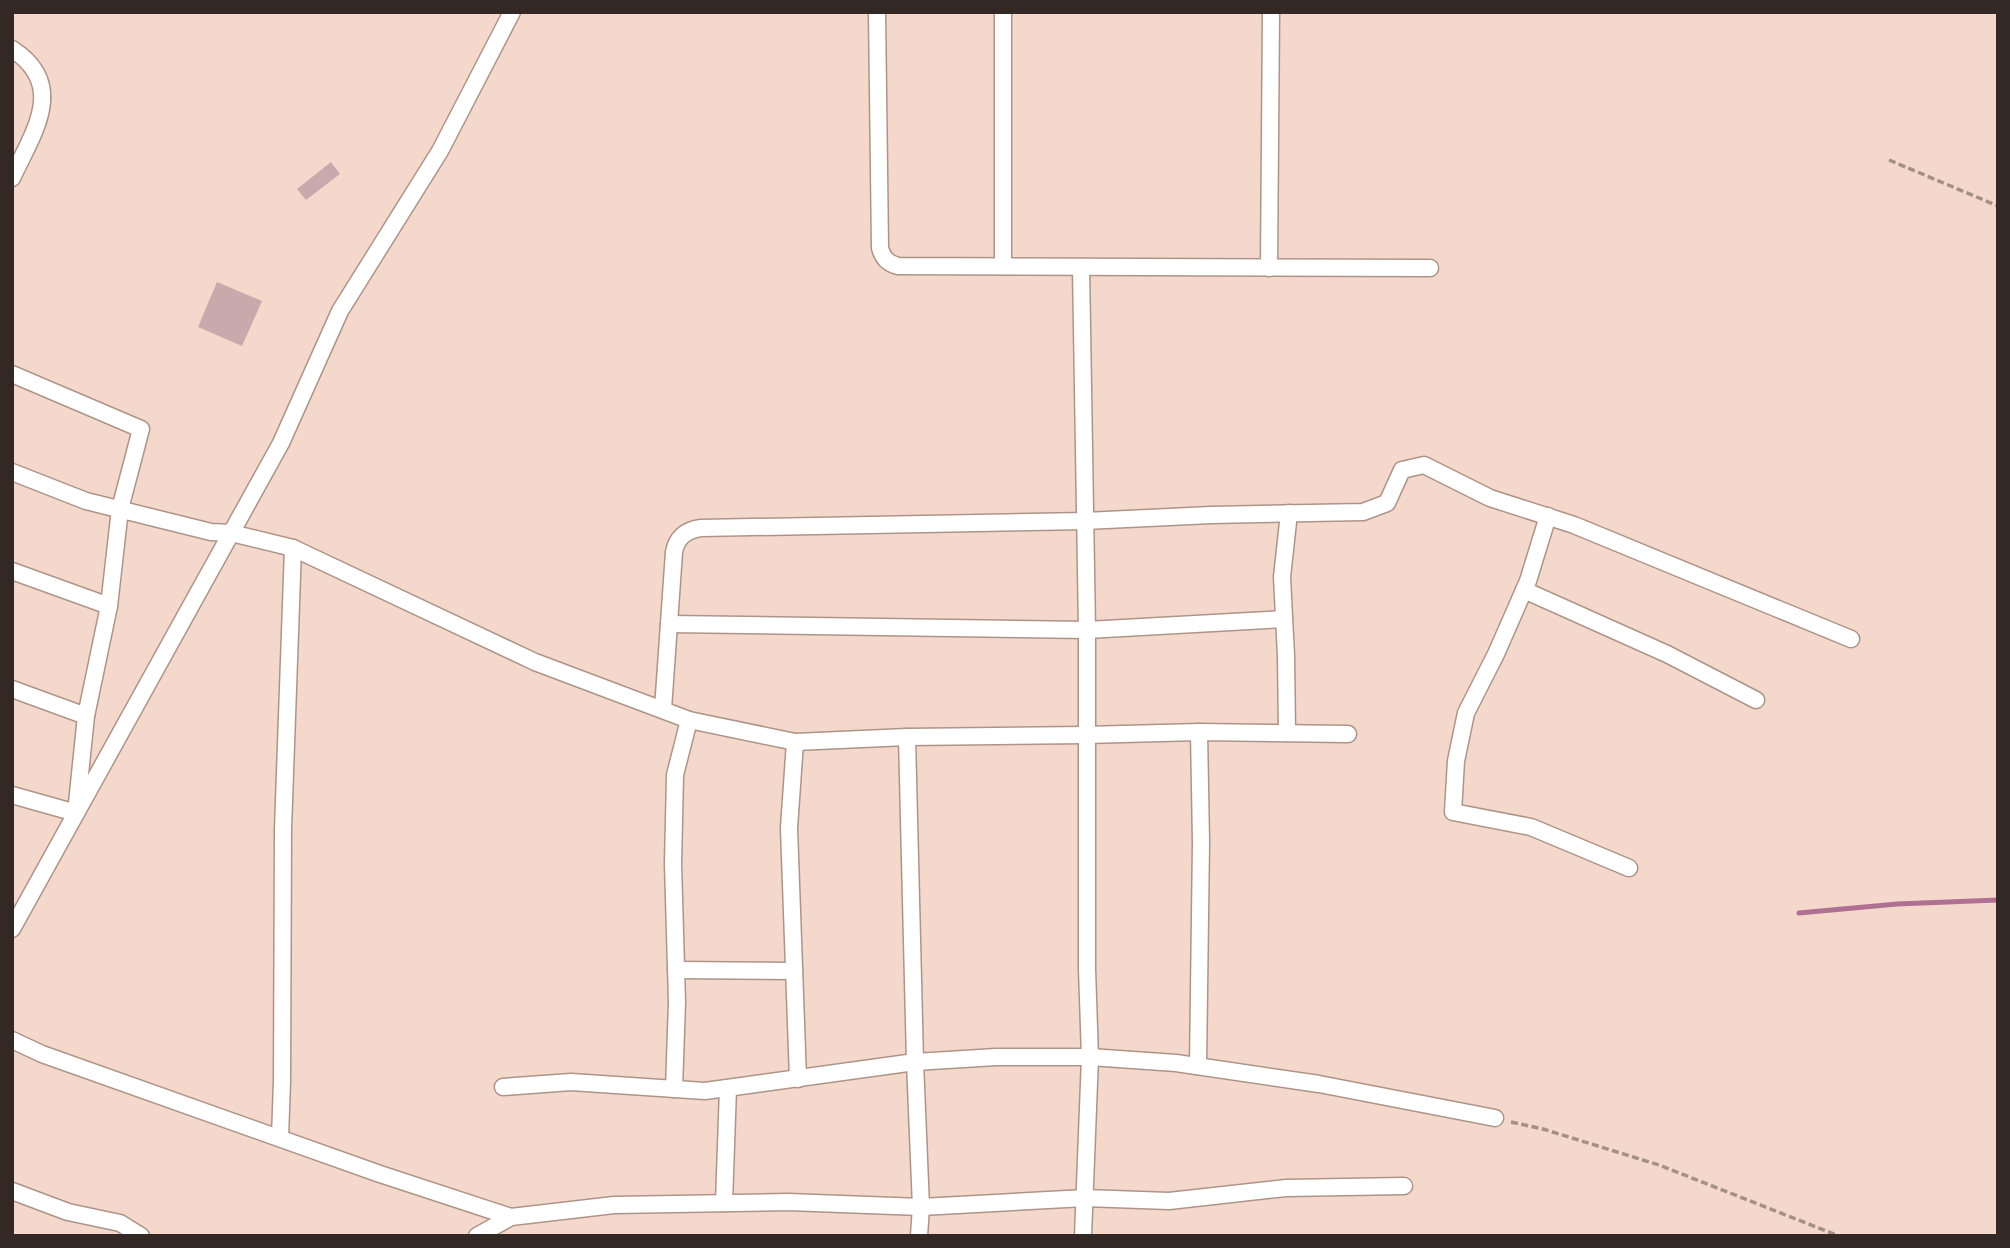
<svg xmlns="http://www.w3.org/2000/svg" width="2010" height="1248" viewBox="0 0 2010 1248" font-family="'Titillium Web',sans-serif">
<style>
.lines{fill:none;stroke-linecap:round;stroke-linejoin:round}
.stream{stroke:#b07094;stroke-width:5}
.building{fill:#c9aaac}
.street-casing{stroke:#ae9488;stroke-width:19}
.path{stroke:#a59086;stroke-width:3.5;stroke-dasharray:7 3.5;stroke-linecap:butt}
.street{stroke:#fff;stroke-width:16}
</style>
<rect width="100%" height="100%" fill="#f4d8cb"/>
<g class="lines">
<polyline class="stream" points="1799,913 1897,904 1998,900"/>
</g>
<g class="building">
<polygon points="331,162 340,174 306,200 297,189"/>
<polygon points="217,282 262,301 242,346 198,327"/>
</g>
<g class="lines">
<defs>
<g id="street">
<path d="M877,12L880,248C883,258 887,263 898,266L1430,268"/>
<polyline points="1003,12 1003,266"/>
<path d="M12,49C68,85 33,133 12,178"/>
<polyline points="1081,267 1087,630 1087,969 1090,1057 1083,1236"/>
<polyline points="1269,268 1271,12"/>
<polyline points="12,374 141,429 120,509 109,606 86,716 76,813 12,795"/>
<polyline points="12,472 86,501 211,532 231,533 293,548 535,662 689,720 795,742 907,737 1086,735 1199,732 1348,734"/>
<polyline points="1548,516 1528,581 1496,654 1466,713 1456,761 1453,812 1531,827 1629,868"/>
<polyline points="12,571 109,606"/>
<polyline points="1524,590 1667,654 1756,700"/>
<polyline points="669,624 1087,630 1284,619"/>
<polyline points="12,689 86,716"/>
<path d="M663,709L674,552C677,537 686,530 701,528L1085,521L1211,515L1363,512L1387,503L1402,470L1424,465L1490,498L1574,525L1851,639"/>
<polyline points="1287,733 1286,656 1282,577 1289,513"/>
<polyline points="907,737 915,1062 921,1207 919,1236"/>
<polyline points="795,742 789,828 798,1079"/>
<polyline points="12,929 281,443 340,311 440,151 512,12"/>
<polyline points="676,970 794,971"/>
<polyline points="12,1040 42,1054 380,1174 511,1217"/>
<polyline points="1198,1066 1201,842 1199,732"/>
<polyline points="503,1087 571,1082 705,1091 915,1062 996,1057 1090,1057 1176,1063 1319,1084 1495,1118"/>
<polyline points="674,1089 677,1002 673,864 675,775 689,720"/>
<polyline points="280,1138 282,1081 283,829 293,548"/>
<polyline points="12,1191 68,1212 120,1223 141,1236"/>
<polyline points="724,1203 728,1088"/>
<polyline points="477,1236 511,1217 614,1205 788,1202 921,1207 1085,1198 1169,1201 1286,1188 1404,1186"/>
</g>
</defs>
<use href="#street" class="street-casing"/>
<g class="path">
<polyline points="1889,160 1998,206"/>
<polyline points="1511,1122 1543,1129 1659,1165 1839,1236"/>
</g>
<use href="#street" class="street"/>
</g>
<rect width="2010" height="1248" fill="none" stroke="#332824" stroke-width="28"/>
</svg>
